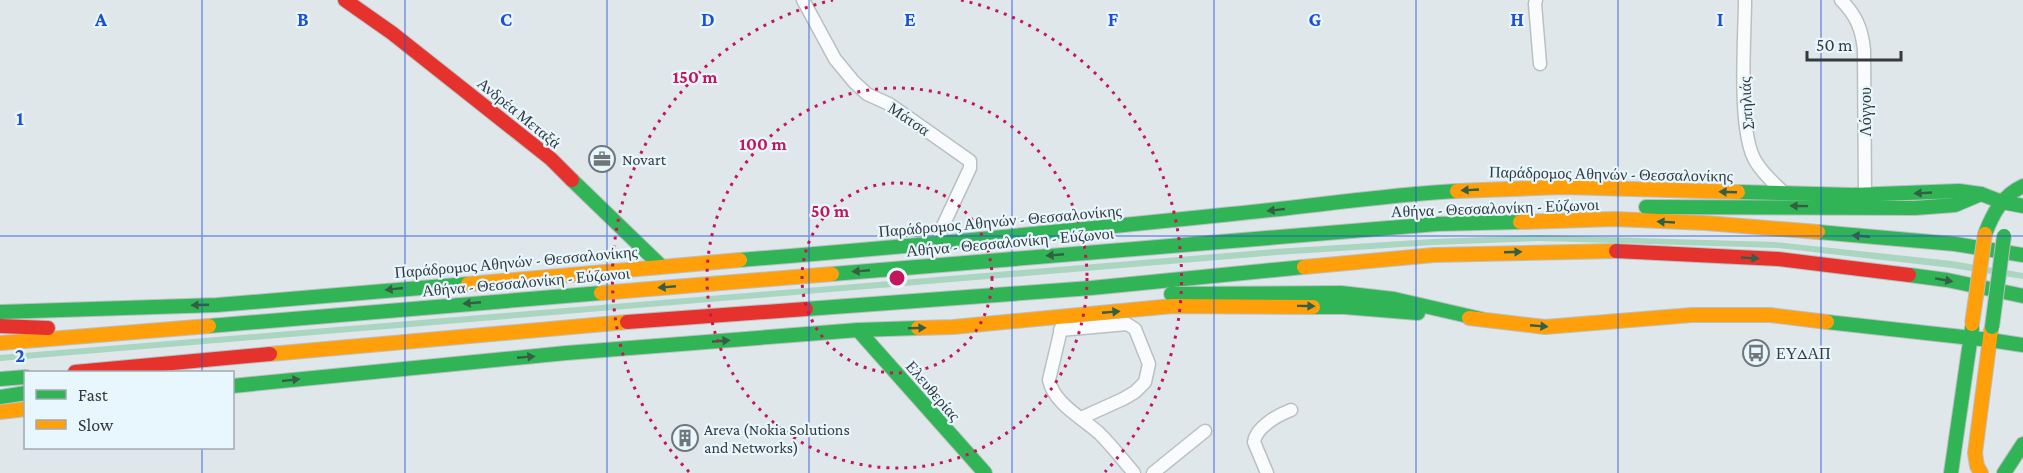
<svg xmlns="http://www.w3.org/2000/svg" width="2023" height="473" viewBox="0 0 2023 473" font-family="'Crimson Pro',serif">
<style>
.green{fill:#aad6c1}
.lines{fill:none;stroke-linecap:round;stroke-linejoin:round}
.street-casing{stroke:#bac0c2;stroke-width:15}
.fast-casing{stroke:#bac0c2;stroke-width:16}
.slow-casing{stroke:#bac0c2;stroke-width:16}
.jam-casing{stroke:#bac0c2;stroke-width:16}
.street{stroke:#fafbfc;stroke-width:12}
.fast{stroke:#30b455;stroke-width:14}
.slow{stroke:#ff9f0a;stroke-width:14}
.jam{stroke:#e5322d;stroke-width:14}
.fast-bridge-casing{stroke:#bac0c2;stroke-width:16;stroke-linecap:butt}
.slow-bridge-casing{stroke:#bac0c2;stroke-width:16;stroke-linecap:butt}
.fast-bridge{stroke:#30b455;stroke-width:14}
.slow-bridge{stroke:#ff9f0a;stroke-width:14}
.oneway{fill:#345f44}
.grid{fill:none;stroke:#1d4ed8;stroke-width:1.5;stroke-opacity:0.55}
.ring{fill:none;stroke:#c2185b;stroke-width:3;stroke-dasharray:3 6}
.labels{text-anchor:middle;dominant-baseline:central;stroke-width:4.5;stroke-linejoin:round;paint-order:stroke}
.street-label{font-size:16px;fill:#353a3d;stroke:#e8f6fd}
.poi-label{font-size:16px;fill:#353a3d;stroke:#e8f6fd;text-anchor:start}
.grid-label{font-size:20px;text-anchor:middle;font-weight:bold;fill:#1d4ed8;stroke:#e8f6fd;stroke-width:4.5;stroke-linejoin:round;paint-order:stroke}
.centre{fill:#c2185b;stroke:#e8f6fd;stroke-width:3}
.ring-label{font-size:18px;text-anchor:middle;font-weight:bold;fill:#c2185b;stroke:#e8f6fd;stroke-width:4.5;stroke-linejoin:round;paint-order:stroke}
</style>
<rect width="100%" height="100%" fill="#dfe7ea"/>
<polygon class="green" points="1537,235 1776,242 1952,261 2023,273 2023,279 1952,268 1778,248 1615,243 1539,241 1434,245 1277,255 0,361 0,355 1275,249 1433,239"/>
<g class="lines">
<defs>
<g id="street">
<polyline points="803,0 835,59 854,82 867,94 889,104 970,161 970,168 941,230 938,244"/>
<polyline points="1536,0 1535,4 1540,64"/>
<path d="M1745,0C1745,37 1737,133 1756,162C1763,174 1775,184 1784,193"/>
<path d="M1841,0C1856,15 1862,29 1864,50L1865,195"/>
<path d="M1062,325L1049,380C1054,404 1083,418 1100,434C1112,446 1123,460 1134,473"/>
<polyline points="1060,330 1127,324 1135,329 1149,364 1145,382 1135,392 1123,399 1081,418"/>
<polyline points="1153,473 1205,431"/>
<path d="M1267,473L1254,442C1256,427 1278,415 1291,410"/>
</g>
<g id="fast">
<polyline points="572,180 661,266"/>
<polyline points="1738,192 1852,195 1959,191 1981,194 2002,202"/>
<polyline points="2002,202 2023,206"/>
<polyline points="1646,207 1915,208 1955,205 1981,194"/>
<polyline points="1818,232 1955,244 2023,255"/>
<path d="M1985,234C1993,213 2002,196 2023,186"/>
<path d="M740,260C905,247 1068,231 1232,214C1307,207 1382,195 1457,191"/>
<polyline points="832,274 1437,224 1520,222"/>
<polyline points="1909,275 1947,280 2023,296"/>
<polyline points="1171,294 1341,293 1394,299 1481,319"/>
<polyline points="1313,307 1344,307 1418,313"/>
<polyline points="806,309 1091,288 1304,267"/>
<polyline points="0,312 217,305 468,284"/>
<polyline points="1827,322 1990,340"/>
<polyline points="209,326 601,293"/>
<polyline points="858,330 985,473"/>
<polyline points="1990,340 2023,345"/>
<polyline points="0,379 26,377"/>
<polyline points="232,386 566,353 858,330 918,328"/>
<polyline points="0,397 26,393"/>
<polyline points="1951,473 1972,328"/>
<polyline points="2004,473 2023,444"/>
</g>
<g id="slow">
<polyline points="1457,191 1562,187 1738,192"/>
<polyline points="1520,222 1615,219 1706,223 1818,232"/>
<polyline points="1304,267 1434,255 1616,251"/>
<polyline points="468,284 740,260"/>
<polyline points="601,293 832,274"/>
<polyline points="1469,318 1545,327 1692,315 1770,315 1827,322"/>
<polyline points="918,328 953,327 1173,306 1313,307"/>
<polyline points="0,343 209,326"/>
<polyline points="270,354 627,322"/>
<polyline points="0,412 26,409"/>
<polyline points="1981,473 1977,466 1975,453 1991,330"/>
</g>
<g id="jam">
<polyline points="345,0 392,33 551,159 572,180"/>
<polyline points="1616,251 1778,259 1909,275"/>
<polyline points="627,322 806,309"/>
<polyline points="0,326 48,328"/>
<polyline points="75,372 270,354"/>
</g>
</defs>
<use href="#street" class="street-casing"/>
<use href="#fast" class="fast-casing"/>
<use href="#slow" class="slow-casing"/>
<use href="#jam" class="jam-casing"/>
<use href="#street" class="street"/>
<use href="#fast" class="fast"/>
<use href="#slow" class="slow"/>
<use href="#jam" class="jam"/>
<defs>
<polyline id="fast-bridge" points="1992,327 2004,236"/>
<polyline id="slow-bridge" points="1972,324 1985,234"/>
</defs>
<use href="#fast-bridge" class="fast-bridge-casing"/>
<use href="#slow-bridge" class="slow-bridge-casing"/>
<use href="#fast-bridge" class="fast-bridge"/>
<use href="#slow-bridge" class="slow-bridge"/>
</g>
<defs><path id="oneway-solid" d="M-6-.8H1V-3.2L6.5 0L1 3.2V.8H-6Z" transform="scale(1.5)"/></defs>
<g class="oneway">
<use href="#oneway-solid" transform="translate(1470 190) rotate(177)"/>
<use href="#oneway-solid" transform="translate(1728 192) rotate(-178)"/>
<use href="#oneway-solid" transform="translate(1923 193) rotate(177)"/>
<use href="#oneway-solid" transform="translate(1799 206) rotate(-179)"/>
<use href="#oneway-solid" transform="translate(1276 210) rotate(174)"/>
<use href="#oneway-solid" transform="translate(1666 222) rotate(-177)"/>
<use href="#oneway-solid" transform="translate(1861 236) rotate(-175)"/>
<use href="#oneway-solid" transform="translate(1513 252) rotate(-2)"/>
<use href="#oneway-solid" transform="translate(1055 255) rotate(175)"/>
<use href="#oneway-solid" transform="translate(1750 258) rotate(3)"/>
<use href="#oneway-solid" transform="translate(861 271) rotate(175)"/>
<use href="#oneway-solid" transform="translate(1944 280) rotate(10)"/>
<use href="#oneway-solid" transform="translate(667 287) rotate(175)"/>
<use href="#oneway-solid" transform="translate(394 289) rotate(174)"/>
<use href="#oneway-solid" transform="translate(472 303) rotate(175)"/>
<use href="#oneway-solid" transform="translate(200 305) rotate(178)"/>
<use href="#oneway-solid" transform="translate(1306 306) rotate(1)"/>
<use href="#oneway-solid" transform="translate(1111 312) rotate(-5)"/>
<use href="#oneway-solid" transform="translate(1539 326) rotate(5)"/>
<use href="#oneway-solid" transform="translate(917 328) rotate(-2)"/>
<use href="#oneway-solid" transform="translate(721 341) rotate(-4)"/>
<use href="#oneway-solid" transform="translate(526 357) rotate(-5)"/>
<use href="#oneway-solid" transform="translate(291 380) rotate(-6)"/>
</g>
<path class="grid" d="M202,0V372M405,0V473M607,0V473M809,0V473M1012,0V473M1214,0V473M1416,0V473M1618,0V473M1821,0V473M0,236H2023M202,448V473"/>
<g class="ring">
<circle cx="897" cy="278" r="95"/>
<circle cx="897" cy="278" r="190"/>
<path d="M689 472A285 285 0 0 1 833 0M961 0A285 285 0 0 1 1105 472"/>
</g>
<defs>
<symbol id="office-ring" viewBox="-11 -11 22 22"><circle r="9.5" fill="#e8f6fd" stroke="#70777a" stroke-width="1.5"/><path d="M-6-3h4V-5.5h4V-3h4V5H-6ZM-1-4.5V-3h2v-1.5ZM-6 0V1H6V0Z" fill="#70777a"/></symbol>
<symbol id="bus-ring" viewBox="-11 -11 22 22"><circle r="9.5" fill="#e8f6fd" stroke="#70777a" stroke-width="1.5"/><path d="M-5-6H5V4H4V6H2V4H-2V6H-4V4H-5ZM-3.5-4V0h7V-4ZM-3.5 1.2v1.5H-2V1.2ZM2 1.2v1.5H3.5V1.2Z" fill="#70777a"/></symbol>
<symbol id="building-ring" viewBox="-11 -11 22 22"><circle r="9.5" fill="#e8f6fd" stroke="#70777a" stroke-width="1.5"/><path d="M-4-6H4V6H1V3H-1V6H-4ZM-2.5-4.3h1.7v1.8h-1.7ZM.8-4.3h1.7v1.8H.8ZM-2.5-1h1.7V.8h-1.7ZM.8-1h1.7V.8H.8Z" fill="#70777a"/></symbol>
</defs>
<g fill-rule="evenodd">
<use href="#office-ring" x="587" y="144" width="30" height="30"/>
<use href="#bus-ring" x="1741" y="338" width="30" height="30"/>
<use href="#building-ring" x="670" y="423" width="30" height="30"/>
</g>
<g class="labels">
<g class="street-label">
<text transform="translate(1746 103) rotate(-93)">Σπηλιάς</text>
<text transform="translate(1865 112) rotate(-90)">Λόγγου</text>
<text transform="translate(519 113) rotate(39)">Ανδρέα Μεταξά</text>
<text transform="translate(909 119) rotate(34)">Μάτσα</text>
<text transform="translate(1611 174) rotate(1)">Παράδρομος Αθηνών - Θεσσαλονίκης</text>
<text transform="translate(1495 208) rotate(-2)">Αθήνα - Θεσσαλονίκη - Εύζωνοι</text>
<text transform="translate(1000 221) rotate(-5)">Παράδρομος Αθηνών - Θεσσαλονίκης</text>
<text transform="translate(1010 242) rotate(-5)">Αθήνα - Θεσσαλονίκη - Εύζωνοι</text>
<text transform="translate(516 262) rotate(-5)">Παράδρομος Αθηνών - Θεσσαλονίκης</text>
<text transform="translate(526 282) rotate(-5)">Αθήνα - Θεσσαλονίκη - Εύζωνοι</text>
<text transform="translate(933 391) rotate(49)">Ελευθερίας</text>
</g>
<g class="poi-label">
<text x="622" y="159">Novart</text>
<text x="1776" y="353">ΕΥΔΑΠ</text>
<text x="704" y="429">Areva (Nokia Solutions<tspan x="704" dy="18">and Networks)</tspan></text>
</g>
</g>
<g class="grid-label">
<text x="101" y="26">A</text>
<text x="303" y="26">B</text>
<text x="506" y="26">C</text>
<text x="708" y="26">D</text>
<text x="910" y="26">E</text>
<text x="1113" y="26">F</text>
<text x="1315" y="26">G</text>
<text x="1517" y="26">H</text>
<text x="1720" y="26">I</text>
<text x="20" y="125">1</text>
<text x="20" y="362">2</text>
</g>
<circle cx="897" cy="278" r="9" class="centre"/>
<g class="ring-label">
<text x="695" y="83">150 m</text>
<text x="763" y="150">100 m</text>
<text x="830" y="217">50 m</text>
</g>
<rect x="24" y="371" width="210" height="78" fill="#e8f6fd" stroke="#a0abb0" stroke-width="1.5"/>
<rect x="36" y="390" width="30" height="9" fill="#30b455" stroke="#a0abb0" stroke-width="1.5"/>
<text x="78" y="401" font-size="18" fill="#353a3d">Fast</text>
<rect x="36" y="420" width="30" height="9" fill="#ff9f0a" stroke="#a0abb0" stroke-width="1.5"/>
<text x="78" y="431" font-size="18" fill="#353a3d">Slow</text>
<path d="M1807 51v9h94v-9" fill="none" stroke="#353a3d" stroke-width="3"/>
<text x="1816" y="51" font-size="18" fill="#353a3d" stroke="#e8f6fd" stroke-width="4.5" paint-order="stroke">50 m</text>
</svg>
